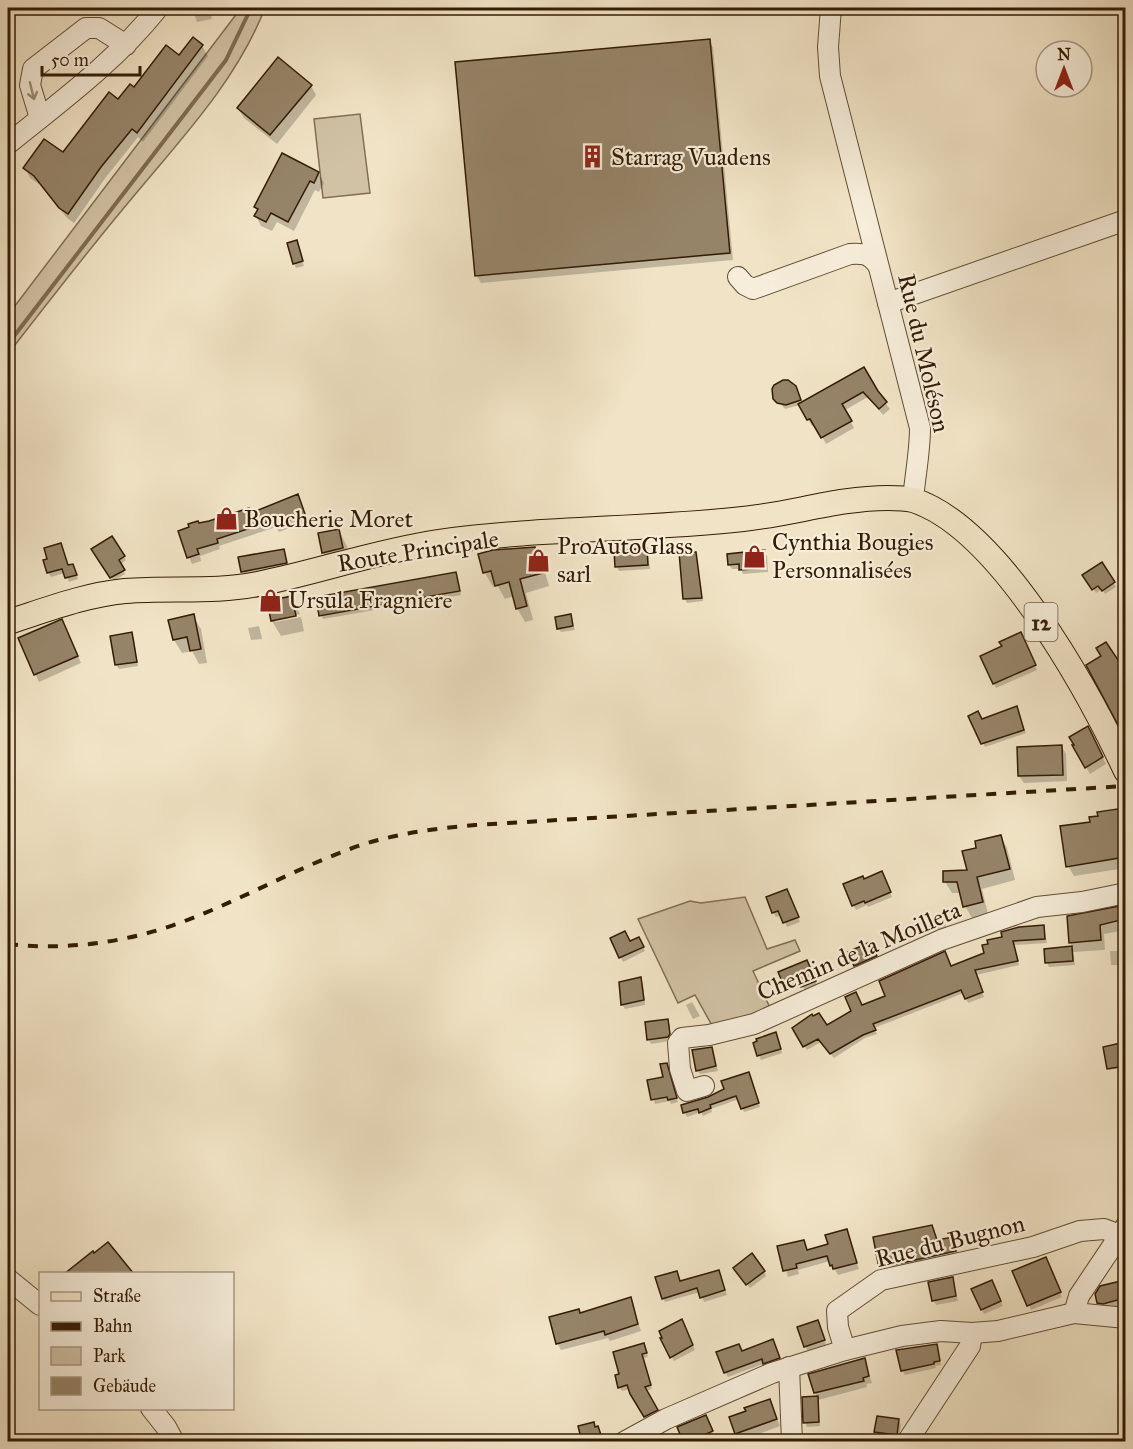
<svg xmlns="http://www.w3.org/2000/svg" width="1133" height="1449" viewBox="0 0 1133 1449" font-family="'IM FELL Great Primer',serif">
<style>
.green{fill:#d1c2a5;stroke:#826e54;stroke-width:1.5}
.shadow{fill:#0003}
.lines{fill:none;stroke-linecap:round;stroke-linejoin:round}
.stream{stroke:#7e6b51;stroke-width:4}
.building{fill:#968469;stroke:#331b04;stroke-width:1.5}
.minor-casing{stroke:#624d34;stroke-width:22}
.major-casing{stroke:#331b04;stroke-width:26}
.minor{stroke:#f6edda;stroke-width:20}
.major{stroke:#f1e4c6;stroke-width:24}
.rail{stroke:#331b04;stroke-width:4;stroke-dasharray:10 10;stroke-linecap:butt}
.oneway{stroke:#9e8e7a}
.labels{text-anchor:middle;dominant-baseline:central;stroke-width:4.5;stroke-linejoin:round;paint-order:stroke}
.shield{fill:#f6edda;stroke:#6e5a44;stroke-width:1.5}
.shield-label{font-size:22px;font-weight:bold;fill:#331b04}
.poi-label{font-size:24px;fill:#331b04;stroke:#f6edda;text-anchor:start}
.street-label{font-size:24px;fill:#331b04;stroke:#f6edda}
</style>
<rect width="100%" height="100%" fill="#f1e4c6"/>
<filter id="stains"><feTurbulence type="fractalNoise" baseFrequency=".00333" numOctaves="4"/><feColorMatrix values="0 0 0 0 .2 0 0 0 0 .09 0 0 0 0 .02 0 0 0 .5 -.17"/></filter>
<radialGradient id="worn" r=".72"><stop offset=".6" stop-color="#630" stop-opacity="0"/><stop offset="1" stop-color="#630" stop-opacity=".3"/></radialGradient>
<g class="green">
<path d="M241,8H265C237,80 182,138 133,197C90,248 49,301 8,354V315Z"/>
<polygon points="360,114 370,193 323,198 314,119"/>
<polygon points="745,897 767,949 795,940 800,951 753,971 772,1012 714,1029 695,995 678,1003 638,919 690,901 701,903"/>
</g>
<g class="shadow">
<polygon points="192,8 209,8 212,19 197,22"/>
<polygon points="709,40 713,48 733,260 481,283 477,276"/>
<polygon points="202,46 208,56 143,142 138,137 106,177 74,223 67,218 42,186 30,178 25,168 63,154 119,101 179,57"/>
<polygon points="311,86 316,95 277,144 244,118 238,108"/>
<polygon points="318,173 324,183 319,192 315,190 294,231 277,222 272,231 261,226 256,216 258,212 255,207"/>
<polygon points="296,242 304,266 296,268 294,263"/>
<polygon points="863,369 877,392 890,409 883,415 868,397 845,410 854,428 826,444 815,424 812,426 800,405 785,409 775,398 797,392 801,403"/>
<polygon points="301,503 308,521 279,532 276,527 219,546 220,549 200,556 201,561 192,564 189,557 199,525"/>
<polygon points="339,531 347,546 351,563 332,568 323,553 320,534"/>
<polygon points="112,538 126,560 120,565 125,574 114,581 93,550"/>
<polygon points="534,548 542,562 549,586 526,593 533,620 525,622 517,608 514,596 505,599 497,585 493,587 485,573 480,555"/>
<polygon points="284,550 288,567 245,576 240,558"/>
<polygon points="646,550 648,554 650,569 619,571 617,567"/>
<polygon points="764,551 767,556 768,572 743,574 741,569 732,569 729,565"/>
<polygon points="695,553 703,601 687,603 685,599 681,554"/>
<polygon points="1101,564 1116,587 1105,594 1102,589 1096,593 1084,575"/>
<polygon points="68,567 75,570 78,579 69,582 65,573 51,577 48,572"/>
<polygon points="8,572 15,596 8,598"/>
<polygon points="456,574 461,595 323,619 321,615"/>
<polygon points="291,598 300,614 275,619 275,622 301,617 304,631 281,636 272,621 269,602"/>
<polygon points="193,616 201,629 207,663 199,664 192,651 182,653 174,640 170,621"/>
<polygon points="570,616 575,630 561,632 558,628"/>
<polygon points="259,626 262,639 251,640 248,628"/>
<polygon points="66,628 81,663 39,682 19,639"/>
<polygon points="131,634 134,638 138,666 119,669 116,665"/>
<polygon points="1023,638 1037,670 996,688 994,684 1004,647"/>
<polygon points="1125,662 1126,735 1088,666 1120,665"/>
<polygon points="1017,708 1026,733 985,747 970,717 981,720"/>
<polygon points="1091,735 1106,764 1090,774 1074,746"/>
<polygon points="1062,747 1066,754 1067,781 1024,783 1019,776"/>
<polygon points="1124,809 1126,813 1126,868 1074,876 1068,866 1092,823"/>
<polygon points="1000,836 1007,848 1015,880 982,889 988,914 972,918 965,906 962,893 952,893 945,882 969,872 978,849"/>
<polygon points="884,878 892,897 868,907 867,905 856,910 853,905 864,880"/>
<polygon points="789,895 800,922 787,927 782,915 776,917 773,912"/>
<polygon points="1126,907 1126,930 1104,934 1105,950 1073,952 1075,965 1049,967 1047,963 1046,950 1073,948 1070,942 1068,917"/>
<polygon points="944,921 946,927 938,930 936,925"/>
<polygon points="1044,927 1047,943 1014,945 1019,965 976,975 984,997 968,1003 964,993 874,1028 877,1034 865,1038 834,1058 821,1042 807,1050 794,1028 826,1027 862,1007 986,954 984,947"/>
<polygon points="612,939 630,943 639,939 645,951 623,962"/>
<polygon points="872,948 878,960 858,969 856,965"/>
<polygon points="1110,951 1118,951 1119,965 1111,965"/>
<polygon points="809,966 817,985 805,990 802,986 788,991 786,987"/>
<polygon points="640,979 643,983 645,1005 625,1009 622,1004"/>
<polygon points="692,1002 700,1016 693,1019 686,1005"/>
<polygon points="667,1020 670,1025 670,1041 651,1044 649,1040"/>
<polygon points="778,1039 782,1053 761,1060 754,1044"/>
<polygon points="1126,1044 1126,1067 1109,1070 1104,1048"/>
<polygon points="711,1048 718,1071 700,1074 697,1070"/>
<polygon points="667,1064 678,1102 671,1104 670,1101 655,1104 649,1081 664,1078"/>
<polygon points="751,1078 760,1107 744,1112 739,1099 711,1109 712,1112 703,1116 701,1112 687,1117 685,1113 683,1106 708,1099"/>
<polygon points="932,1227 938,1241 952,1238 956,1245 959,1259 885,1275 881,1268"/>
<polygon points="846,1231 859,1269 838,1275 830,1261 798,1270 799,1274 788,1277 779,1248 803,1241 808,1251 829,1245"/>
<polygon points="1048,1263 1062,1297 1031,1310 1014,1272"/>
<polygon points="718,1271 727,1295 704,1302 700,1292 665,1302 663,1298 680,1283"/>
<polygon points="764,1271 766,1276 750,1288 737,1272"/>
<polygon points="1126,1274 1126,1305 1102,1309 1098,1303 1120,1283 1118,1276"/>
<polygon points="952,1279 958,1301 936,1305 934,1300"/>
<polygon points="994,1286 1003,1306 984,1314 973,1290"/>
<polygon points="630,1299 641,1331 610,1341 608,1338 561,1350 557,1343 580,1315"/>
<polygon points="683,1325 695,1350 674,1361 662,1339"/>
<polygon points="820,1326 826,1345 808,1351 805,1346"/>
<polygon points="775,1345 781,1363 767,1367 765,1363 728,1377 725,1372 742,1352"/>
<polygon points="936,1345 941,1365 935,1366 936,1368 905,1375 902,1370"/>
<polygon points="645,1348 648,1357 643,1358 652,1389 646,1391 659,1414 647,1421 630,1389 622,1391 619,1387 621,1375"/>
<polygon points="864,1360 872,1383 866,1384 867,1387 818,1400 820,1426 807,1427 805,1422 804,1399 818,1398 815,1392"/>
<polygon points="770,1401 780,1426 740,1441 736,1433 748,1412"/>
<polygon points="899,1420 901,1425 899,1439 878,1436 876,1432"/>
<polygon points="708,1421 714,1436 701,1442 685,1442"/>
<polygon points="596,1428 598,1428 604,1442 573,1442 573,1439 582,1436"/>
</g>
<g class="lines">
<polyline class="stream" points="8,344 226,60 251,8"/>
</g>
<g class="building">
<polygon points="193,37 203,45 137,133 132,129 101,167 68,214 59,208 34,176 23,168 44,139 63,152 109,92 118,99 130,84 134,87 166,45 179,55"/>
<polygon points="710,39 730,253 475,276 455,62"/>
<polygon points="278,57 312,85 270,135 237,108"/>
<polygon points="282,153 319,172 314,183 310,181 288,222 271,213 266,222 254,216 258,209 254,207"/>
<polygon points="297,240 303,261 293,264 287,243"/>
<polygon points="864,367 878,391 887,402 879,409 863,392 842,404 852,421 821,438 810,419 807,420 798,404"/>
<polygon points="783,380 788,380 796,386 801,400 786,405 777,403 773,399 772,389 774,385"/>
<polygon points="298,494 305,514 274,526 272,521 217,539 218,543 197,549 199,554 187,558 178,531 189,527 188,524 198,521 199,523 209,521 249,508 251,513"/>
<polygon points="339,529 343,548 322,553 318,533"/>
<polygon points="112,536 125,556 119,560 125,570 110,578 91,549"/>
<polygon points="61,543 68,565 73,564 77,575 65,578 62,569 47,573 43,560 47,559 44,548"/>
<polygon points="535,547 543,573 520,579 527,606 516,609 509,582 495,586 491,571 483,573 478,554 493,550"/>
<polygon points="647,548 648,565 615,567 614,551"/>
<polygon points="284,549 287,563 241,572 238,557"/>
<polygon points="765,550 766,568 739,570 739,564 728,565 727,554"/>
<polygon points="679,552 696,552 702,598 683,599"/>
<polygon points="1102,562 1115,582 1102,591 1098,586 1092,590 1082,575"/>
<polygon points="456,572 460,591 319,616 316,597"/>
<polygon points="292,596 296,616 271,621 267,601"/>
<polygon points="194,614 201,649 190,651 187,637 173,640 168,620"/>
<polygon points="571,614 573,626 557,629 555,617"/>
<polygon points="62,619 78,656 34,675 18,638"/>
<polygon points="132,632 137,662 115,665 110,636"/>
<polygon points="1021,632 1036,665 993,684 980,656 1002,646 999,642"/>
<polygon points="1106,642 1120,663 1125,660 1125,738 1086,665 1101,656 1096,648"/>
<polygon points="1017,706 1024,730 981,744 968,716 978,711 982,719"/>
<polygon points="1088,726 1103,757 1085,768 1072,745 1074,745 1069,737"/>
<polygon points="1062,745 1063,775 1018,776 1017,747"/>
<polygon points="1124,808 1125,857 1066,867 1060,826 1090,822 1089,817 1098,816 1097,812"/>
<polygon points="1001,835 1010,869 977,877 983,902 963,907 957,882 943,882 943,871 967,870 962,851 976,848 975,841"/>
<polygon points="882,871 891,892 865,903 864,901 852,906 843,884 863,876 864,879"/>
<polygon points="787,889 799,917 783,923 778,911 772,913 766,897"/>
<polygon points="1125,905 1125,919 1100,925 1101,940 1069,943 1067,916"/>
<polygon points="1044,925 1045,939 1013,941 1018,961 975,970 983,992 965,999 961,990 873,1024 876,1030 863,1035 830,1054 818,1039 803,1047 792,1028 812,1014 813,1016 819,1013 827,1025 851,1011 845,997 856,992 862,1005 885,996 879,981 943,952 945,951 951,966 984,953 982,945 988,944 987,940 1002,937 1001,932 1019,927"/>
<polygon points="625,931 630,941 639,937 644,947 619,958 610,938"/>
<polygon points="870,942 877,956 854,966 848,952"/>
<polygon points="1072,946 1073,961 1045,963 1044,949"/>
<polygon points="807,960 816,981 801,987 799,982 785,988 778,972"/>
<polygon points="641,977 644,1000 621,1005 619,982"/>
<polygon points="668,1019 670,1034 668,1037 647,1040 645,1022"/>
<polygon points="776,1032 781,1049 757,1056 753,1043 757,1041 756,1039"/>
<polygon points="1125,1042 1125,1066 1107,1069 1103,1047"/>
<polygon points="712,1047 716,1066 696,1071 692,1050"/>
<polygon points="667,1063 677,1098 668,1100 667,1097 651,1100 647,1080 663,1077 660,1064"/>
<polygon points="749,1072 759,1103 741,1109 736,1096 710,1105 711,1108 699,1113 698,1109 683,1113 681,1105 708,1097 724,1089 721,1081"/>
<polygon points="932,1225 937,1240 953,1237 956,1251 879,1268 873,1237"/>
<polygon points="847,1229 857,1263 833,1269 832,1265 830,1266 827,1256 796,1264 797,1268 783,1271 777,1246 804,1240 807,1250 828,1244 825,1235"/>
<polygon points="108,1242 134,1274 64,1274 93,1251 94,1253"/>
<polygon points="752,1253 765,1271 746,1285 733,1268"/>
<polygon points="1046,1257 1061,1292 1027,1306 1012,1271"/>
<polygon points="719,1270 725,1290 700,1298 697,1288 662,1299 655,1277 677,1271 680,1281"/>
<polygon points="953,1277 956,1296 932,1301 928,1282"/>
<polygon points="992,1280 1001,1301 981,1310 971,1289"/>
<polygon points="1125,1280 1125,1298 1103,1304 1097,1303 1095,1294 1100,1286"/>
<polygon points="631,1297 638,1324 605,1335 604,1331 556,1344 549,1317 579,1309 580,1313"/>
<polygon points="682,1319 693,1345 670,1358 660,1338 662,1338 659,1331"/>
<polygon points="818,1320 825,1340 804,1347 797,1327"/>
<polygon points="773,1339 780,1358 763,1364 762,1359 724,1373 716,1352 739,1344 742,1351"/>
<polygon points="644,1343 647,1353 642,1354 651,1385 645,1387 658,1410 644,1417 630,1394 627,1385 618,1388 615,1375 619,1374 613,1352"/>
<polygon points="937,1344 940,1361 934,1362 934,1364 901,1371 896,1350"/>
<polygon points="865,1358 869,1376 863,1378 864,1381 814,1393 808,1374"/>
<polygon points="818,1396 819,1422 803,1423 802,1397"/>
<polygon points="770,1399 777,1419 735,1434 729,1417 746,1411 744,1408"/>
<polygon points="706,1415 713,1431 689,1442 683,1442 677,1427"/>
<polygon points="877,1416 899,1419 897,1435 874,1432"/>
<polygon points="594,1422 595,1427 598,1426 602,1438 599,1439 600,1442 582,1442 578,1426"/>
</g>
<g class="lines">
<defs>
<g id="minor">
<path d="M831,8L828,47L830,76L920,428C920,452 915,476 913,500"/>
<polyline points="40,118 30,85 33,69 86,28 99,28 126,45"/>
<path d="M8,144C60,102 116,61 158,8"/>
<path d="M738,277L745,285L753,289L850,254C863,253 869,254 877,264"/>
<polyline points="888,303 1126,220"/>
<polyline points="704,1086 687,1091 680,1069 678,1043 682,1038 709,1035 754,1024 941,940 1037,907 1082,902 1126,893"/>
<polyline points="8,1279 40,1305"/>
<polyline points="1074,1313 1079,1296 1126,1226"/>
<polyline points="845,1350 838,1327 837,1311 881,1280 1033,1247 1080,1231 1104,1229 1120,1235"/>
<polyline points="789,1367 792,1442"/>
<polyline points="151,1408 166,1427 174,1442"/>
<polyline points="624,1442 666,1419 772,1373 845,1350 902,1336 941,1331 972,1333 998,1331 1074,1313 1126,1318"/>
<polyline points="907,1442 970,1346 972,1333"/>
</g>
<path id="major" d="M8,622C46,610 84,595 125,591C169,587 214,593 258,584C318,572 377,551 438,542C539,528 642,530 743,519C792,514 839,498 888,498C897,498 905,498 913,500C1000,528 1089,692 1126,771"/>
</defs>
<use href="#minor" class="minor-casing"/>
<use href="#major" class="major-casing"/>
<use href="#minor" class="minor"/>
<use href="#major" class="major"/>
<path class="rail" d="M8,944C61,950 114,944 165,928C229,907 287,872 350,849C390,834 432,829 475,825L1126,786"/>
</g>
<defs><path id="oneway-shaft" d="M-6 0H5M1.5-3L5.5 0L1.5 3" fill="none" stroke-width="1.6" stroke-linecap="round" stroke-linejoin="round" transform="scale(1.5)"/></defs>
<use class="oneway" href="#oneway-shaft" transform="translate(32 91) rotate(76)"/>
<defs>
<symbol id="building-bare" viewBox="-9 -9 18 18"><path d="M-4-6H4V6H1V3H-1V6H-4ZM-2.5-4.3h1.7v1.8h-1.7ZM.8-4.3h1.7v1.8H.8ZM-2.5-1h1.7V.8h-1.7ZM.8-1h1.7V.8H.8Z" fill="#8f2418" stroke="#f6edda" stroke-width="2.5" paint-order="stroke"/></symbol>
<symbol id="shop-bare" viewBox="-9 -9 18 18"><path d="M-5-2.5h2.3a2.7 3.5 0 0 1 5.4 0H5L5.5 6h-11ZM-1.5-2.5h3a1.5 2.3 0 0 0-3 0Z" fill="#8f2418" stroke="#f6edda" stroke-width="2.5" paint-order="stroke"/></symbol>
</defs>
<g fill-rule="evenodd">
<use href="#building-bare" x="576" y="140" width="33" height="33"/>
<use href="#shop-bare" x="210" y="502" width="33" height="33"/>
<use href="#shop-bare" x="738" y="540" width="33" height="33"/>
<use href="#shop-bare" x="522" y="544" width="33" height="33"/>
<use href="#shop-bare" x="254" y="584" width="33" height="33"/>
</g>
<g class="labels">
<rect class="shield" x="1024.5" y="603" width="33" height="38" rx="4.5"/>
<g class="shield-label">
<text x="1041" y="622">12</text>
</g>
<g class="poi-label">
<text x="611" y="157">Starrag Vuadens</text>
<text x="244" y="519">Boucherie Moret</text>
<text x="772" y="542">Cynthia Bougies<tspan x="772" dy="28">Personnalisées</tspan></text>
<text x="557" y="546">ProAutoGlass<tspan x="557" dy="28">sarl</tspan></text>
<text x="288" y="600">Ursula Fragniere</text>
</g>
<g class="street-label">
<text transform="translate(924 353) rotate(77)">Rue du Moléson</text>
<text transform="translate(418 551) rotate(-9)">Route Principale</text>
<text transform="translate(859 951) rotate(-23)">Chemin de la Moilleta</text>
<text transform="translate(950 1241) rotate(-14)">Rue du Bugnon</text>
</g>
</g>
<rect width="1133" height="1449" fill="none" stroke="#f1e4c6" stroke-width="30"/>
<rect x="9" y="9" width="1115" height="1431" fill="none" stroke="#331b04" stroke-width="3"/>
<rect x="15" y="15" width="1103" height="1419" fill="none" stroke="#331b04" stroke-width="1.5"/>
<rect x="39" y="1272" width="195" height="138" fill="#f6edda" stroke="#a89984" stroke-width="1.5"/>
<rect x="51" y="1292" width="30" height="9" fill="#f1e4c6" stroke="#a89984" stroke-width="1.5"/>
<text x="93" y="1302" font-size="18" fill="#331b04">Straße</text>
<rect x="51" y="1322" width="30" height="9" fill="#331b04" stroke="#a89984" stroke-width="1.5"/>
<text x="93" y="1332" font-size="18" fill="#331b04">Bahn</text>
<rect x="51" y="1347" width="30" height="18" fill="#d1c2a5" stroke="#a89984" stroke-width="1.5"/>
<text x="93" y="1362" font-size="18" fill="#331b04">Park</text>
<rect x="51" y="1377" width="30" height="18" fill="#968469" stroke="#a89984" stroke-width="1.5"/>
<text x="93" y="1392" font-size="18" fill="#331b04">Gebäude</text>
<g transform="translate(1064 69)"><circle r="28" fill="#f6edda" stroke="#a89984" stroke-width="1.5"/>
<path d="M0-4.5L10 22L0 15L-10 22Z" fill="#8f2418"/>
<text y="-9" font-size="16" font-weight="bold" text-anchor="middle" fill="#331b04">N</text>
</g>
<path d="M42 66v9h98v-9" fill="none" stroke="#331b04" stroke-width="3"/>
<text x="51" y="66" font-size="18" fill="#331b04" stroke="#f6edda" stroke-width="4.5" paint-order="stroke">50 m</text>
<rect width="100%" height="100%" filter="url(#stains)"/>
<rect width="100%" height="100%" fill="url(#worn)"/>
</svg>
